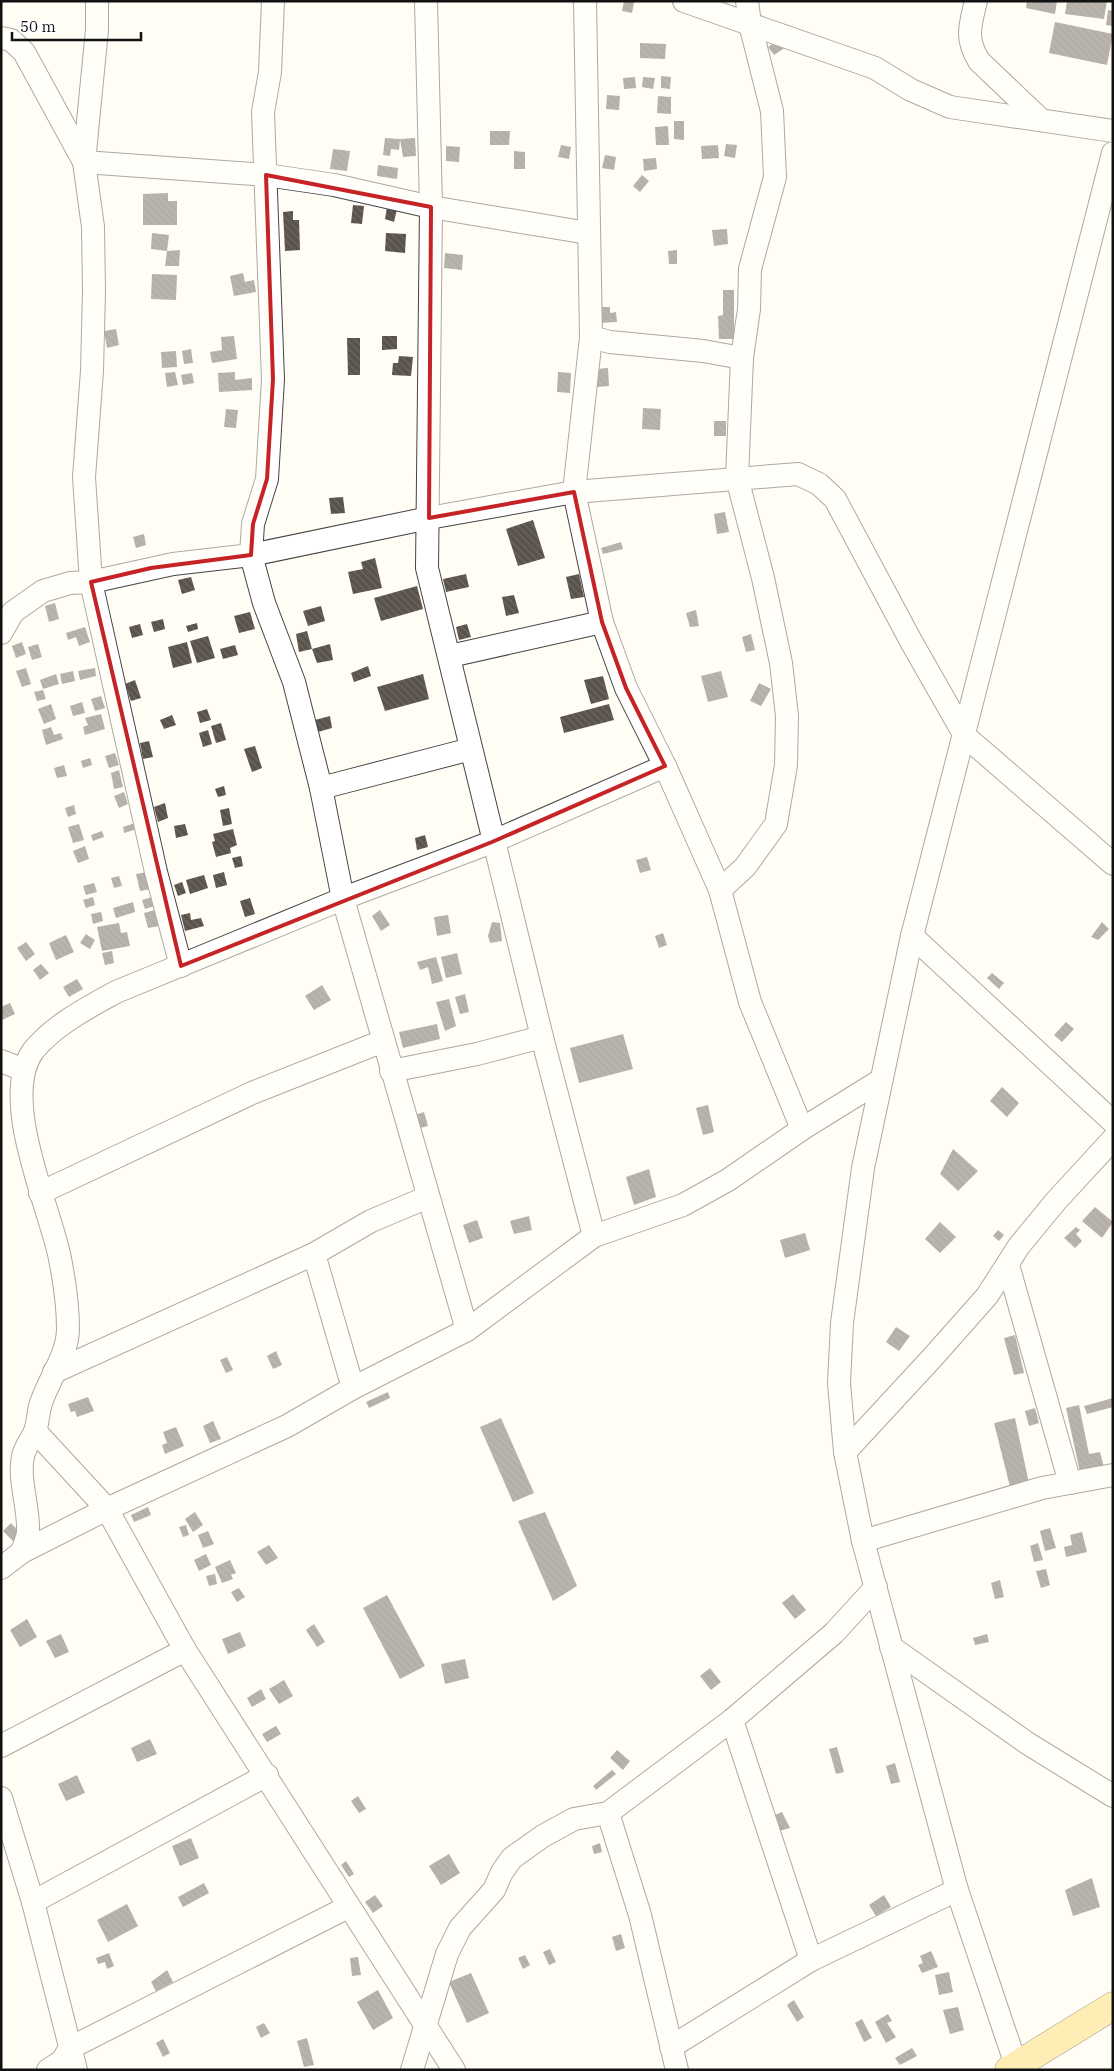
<svg xmlns="http://www.w3.org/2000/svg" width="1114" height="2071" viewBox="0 0 1114 2071" font-family="'IBM Plex Serif',serif">
<style>
.building{fill:url(#building-back-hatch)}
.lines{fill:none;stroke-linecap:round;stroke-linejoin:round}
.minor-casing{stroke:#444;stroke-width:24}
.major-casing{stroke:#222;stroke-width:29}
.minor{stroke:#fff;stroke-width:22}
.major{stroke:#fcdc68;stroke-width:28}
.marked{fill:none;stroke:#c62326;stroke-width:4;stroke-linejoin:round}
</style>
<defs>
<pattern id="building-back-hatch" width="6" height="6" patternUnits="userSpaceOnUse" patternTransform="scale(1.25)"><rect width="6" height="6" fill="#5a524c"/><path d="M-1 5l2 2M0 0l6 6M5-1l2 2" fill="none" stroke="#6d6662"/></pattern>
</defs>
<rect width="100%" height="100%" fill="#fffdf4"/>
<g class="building">
<polygon points="624,1 634,2 632,13 622,11"/>
<polygon points="1027,1 1057,1 1055,14 1026,8"/>
<polygon points="1067,1 1107,1 1104,19 1065,14"/>
<polygon points="1108,10 1113,11 1113,26 1106,25"/>
<polygon points="1055,22 1113,34 1107,65 1049,53"/>
<polygon points="780,39 786,47 774,55 768,47"/>
<polygon points="640,43 666,44 665,59 640,58"/>
<polygon points="661,76 671,77 670,89 661,88"/>
<polygon points="635,77 636,88 624,89 623,78"/>
<polygon points="643,77 655,78 653,89 642,87"/>
<polygon points="607,95 620,96 619,110 606,109"/>
<polygon points="658,96 671,97 671,114 657,113"/>
<polygon points="674,121 684,121 684,140 674,139"/>
<polygon points="668,126 669,145 656,145 655,127"/>
<polygon points="490,131 510,131 509,145 490,145"/>
<polygon points="385,138 400,139 399,150 391,149 390,156 383,155"/>
<polygon points="415,138 416,156 403,157 400,139"/>
<polygon points="726,144 737,145 735,158 724,156"/>
<polygon points="561,145 571,147 569,159 558,157"/>
<polygon points="718,145 719,158 702,159 701,146"/>
<polygon points="446,146 460,147 459,162 446,161"/>
<polygon points="333,149 350,151 347,171 330,169"/>
<polygon points="514,151 525,152 525,169 514,169"/>
<polygon points="605,155 616,157 614,170 602,168"/>
<polygon points="656,158 657,169 644,171 643,159"/>
<polygon points="378,165 398,168 397,179 377,176"/>
<polygon points="642,175 649,181 640,192 633,186"/>
<polygon points="168,193 168,201 177,201 177,225 143,225 143,194"/>
<polygon points="353,205 364,206 362,224 351,223"/>
<polygon points="387,207 397,209 394,222 385,219"/>
<polygon points="293,211 293,220 299,220 300,250 285,251 283,212"/>
<polygon points="727,229 728,244 714,246 712,230"/>
<polygon points="152,233 169,235 167,251 180,250 179,266 165,266 167,251 151,249"/>
<polygon points="386,233 406,234 405,253 385,251"/>
<polygon points="677,250 677,264 669,264 668,251"/>
<polygon points="445,253 463,255 462,270 444,268"/>
<polygon points="243,273 245,282 254,280 256,292 234,296 230,276"/>
<polygon points="152,274 177,275 176,300 151,299"/>
<polygon points="723,290 734,290 734,339 719,339 718,316 723,315"/>
<polygon points="598,307 610,307 610,313 616,312 617,322 598,323"/>
<polygon points="116,329 119,345 107,348 104,331"/>
<polygon points="234,336 237,359 212,363 210,352 222,350 221,337"/>
<polygon points="382,336 397,336 397,349 382,350"/>
<polygon points="347,338 360,338 360,375 348,375"/>
<polygon points="191,349 193,363 184,364 182,351"/>
<polygon points="176,351 177,367 162,368 161,352"/>
<polygon points="399,356 413,357 411,376 392,375 393,363 398,363"/>
<polygon points="608,368 609,386 597,387 596,369"/>
<polygon points="175,372 178,385 167,387 165,373"/>
<polygon points="235,372 235,380 252,378 252,390 219,392 218,373"/>
<polygon points="558,372 571,373 570,393 557,392"/>
<polygon points="192,373 194,383 183,385 181,375"/>
<polygon points="643,408 661,409 660,430 642,429"/>
<polygon points="226,409 238,410 236,428 224,427"/>
<rect x="714" y="421" width="12" height="15"/>
<polygon points="343,497 345,513 331,514 329,498"/>
<polygon points="725,512 729,532 717,534 714,514"/>
<polygon points="533,520 545,558 518,566 506,529"/>
<polygon points="144,534 146,545 136,548 133,537"/>
<polygon points="621,542 623,549 603,554 601,548"/>
<polygon points="375,558 382,588 353,594 348,572 363,569 361,562"/>
<polygon points="466,574 469,587 446,592 443,579"/>
<polygon points="579,574 584,597 571,599 566,577"/>
<polygon points="191,577 195,590 182,594 178,580"/>
<polygon points="417,586 423,609 381,621 374,598"/>
<polygon points="514,595 519,613 506,616 502,597"/>
<polygon points="55,603 59,619 49,622 45,606"/>
<polygon points="321,606 325,621 308,626 303,611"/>
<polygon points="696,610 699,626 690,627 686,613"/>
<polygon points="250,612 255,629 239,633 234,616"/>
<polygon points="163,619 165,629 154,632 151,622"/>
<polygon points="197,623 198,629 188,632 186,626"/>
<polygon points="140,624 143,635 132,638 129,627"/>
<polygon points="467,624 471,637 459,640 456,627"/>
<polygon points="85,627 90,642 79,646 76,637 68,640 66,633"/>
<polygon points="307,631 312,649 299,652 296,634"/>
<polygon points="751,634 755,650 746,652 742,637"/>
<polygon points="208,636 215,658 197,663 190,641"/>
<polygon points="22,642 26,654 16,658 12,646"/>
<polygon points="187,642 192,663 173,668 168,647"/>
<polygon points="38,644 42,657 32,660 28,647"/>
<polygon points="330,644 333,660 317,663 312,649"/>
<polygon points="235,645 238,655 223,659 220,649"/>
<polygon points="368,666 371,676 354,682 351,673"/>
<polygon points="26,668 31,684 22,687 16,671"/>
<polygon points="95,668 96,676 80,680 78,671"/>
<polygon points="73,671 75,681 62,684 60,674"/>
<polygon points="721,671 728,697 708,702 701,676"/>
<polygon points="56,674 59,684 43,689 40,680"/>
<polygon points="423,674 429,699 385,711 377,687"/>
<polygon points="603,676 609,699 591,704 584,680"/>
<polygon points="135,680 141,698 131,701 125,684"/>
<polygon points="759,683 771,689 761,706 750,701"/>
<polygon points="43,690 46,699 37,701 34,692"/>
<polygon points="101,696 105,708 95,711 91,699"/>
<polygon points="82,702 85,713 73,716 70,706"/>
<polygon points="51,704 56,719 44,724 38,709"/>
<polygon points="609,704 614,720 564,733 560,717"/>
<polygon points="207,709 211,720 200,723 197,712"/>
<polygon points="101,714 105,729 85,735 83,727 88,725 85,718"/>
<polygon points="172,715 176,725 164,729 160,720"/>
<polygon points="330,716 332,728 318,732 315,720"/>
<polygon points="221,723 226,740 216,743 211,726"/>
<polygon points="51,727 54,735 61,733 63,739 46,745 42,730"/>
<polygon points="208,730 212,744 203,747 199,733"/>
<polygon points="149,741 153,757 143,759 140,743"/>
<polygon points="255,746 262,768 252,772 244,749"/>
<polygon points="115,753 119,765 109,768 105,756"/>
<polygon points="90,758 92,765 83,768 81,761"/>
<polygon points="64,765 67,776 57,778 54,768"/>
<polygon points="119,770 123,787 114,789 111,773"/>
<polygon points="224,786 226,795 218,797 215,789"/>
<polygon points="124,792 128,804 119,808 114,796"/>
<polygon points="165,803 168,818 158,822 154,807"/>
<polygon points="74,805 76,814 68,817 65,808"/>
<polygon points="229,808 232,824 223,826 220,810"/>
<polygon points="135,823 137,829 124,833 123,827"/>
<polygon points="79,824 84,840 73,843 68,827"/>
<polygon points="185,824 188,835 176,838 174,826"/>
<polygon points="233,829 237,845 230,848 231,853 216,857 212,842 215,841 213,834"/>
<polygon points="102,831 104,837 93,841 91,835"/>
<polygon points="425,835 428,847 417,850 415,838"/>
<polygon points="85,846 89,859 78,863 73,851"/>
<polygon points="241,856 243,866 235,868 232,858"/>
<polygon points="647,857 651,870 640,873 636,860"/>
<polygon points="147,872 151,889 140,891 136,874"/>
<polygon points="224,872 227,885 216,888 213,875"/>
<polygon points="204,875 208,888 190,894 186,880"/>
<polygon points="119,876 122,886 114,888 111,878"/>
<polygon points="182,882 186,893 178,896 174,885"/>
<polygon points="94,883 97,892 86,895 83,886"/>
<polygon points="93,897 95,905 86,908 83,900"/>
<polygon points="152,897 155,906 145,909 142,900"/>
<polygon points="250,898 255,914 245,917 240,901"/>
<polygon points="133,902 135,912 116,918 113,908"/>
<polygon points="155,910 159,926 148,928 144,913"/>
<polygon points="380,910 390,925 381,931 372,916"/>
<polygon points="101,912 103,921 93,924 91,914"/>
<polygon points="190,913 191,920 201,918 204,926 185,931 181,915"/>
<polygon points="448,915 451,933 437,936 434,917"/>
<polygon points="492,922 500,923 502,941 490,943 488,936"/>
<polygon points="1102,922 1109,929 1098,940 1091,937"/>
<polygon points="119,923 121,933 127,932 130,946 102,951 97,927"/>
<polygon points="663,933 667,945 659,948 655,936"/>
<polygon points="86,934 95,940 90,949 80,943"/>
<polygon points="66,935 74,952 56,960 49,943"/>
<polygon points="26,942 35,954 26,961 17,948"/>
<polygon points="112,951 114,963 105,965 102,953"/>
<polygon points="457,953 462,974 446,978 441,957"/>
<polygon points="436,957 443,981 432,984 428,967 420,970 417,962"/>
<polygon points="41,964 49,973 40,980 33,970"/>
<polygon points="992,973 1004,983 999,989 987,978"/>
<polygon points="77,979 83,989 69,997 63,987"/>
<polygon points="322,985 331,1000 314,1010 305,996"/>
<polygon points="465,994 469,1012 460,1014 455,997"/>
<polygon points="449,999 456,1026 445,1031 436,1002"/>
<polygon points="10,1003 15,1014 2,1020 1,1007"/>
<polygon points="1066,1022 1074,1029 1062,1042 1054,1035"/>
<polygon points="437,1024 440,1039 403,1048 399,1032"/>
<polygon points="623,1034 633,1069 579,1083 570,1048"/>
<polygon points="1002,1087 1019,1103 1007,1117 990,1101"/>
<polygon points="708,1105 714,1132 703,1135 696,1108"/>
<polygon points="424,1112 428,1126 420,1128 415,1115"/>
<polygon points="953,1149 978,1171 958,1191 940,1174"/>
<polygon points="649,1169 656,1197 634,1205 626,1177"/>
<polygon points="1095,1207 1113,1222 1102,1238 1082,1221"/>
<polygon points="529,1216 532,1230 514,1234 510,1221"/>
<polygon points="477,1220 483,1238 469,1243 463,1225"/>
<polygon points="940,1222 956,1237 940,1253 925,1239"/>
<polygon points="1076,1227 1080,1230 1076,1234 1082,1241 1075,1248 1064,1238"/>
<polygon points="998,1230 1004,1235 999,1241 993,1236"/>
<polygon points="805,1233 810,1250 785,1258 780,1240"/>
<polygon points="896,1327 910,1336 899,1351 886,1342"/>
<polygon points="1015,1335 1024,1373 1014,1375 1004,1338"/>
<polygon points="276,1351 282,1365 273,1369 267,1356"/>
<polygon points="227,1357 233,1370 226,1373 220,1360"/>
<polygon points="388,1392 390,1398 369,1408 366,1402"/>
<polygon points="88,1397 94,1411 77,1417 75,1411 71,1412 68,1404"/>
<polygon points="1113,1398 1113,1407 1087,1414 1084,1406"/>
<polygon points="1079,1405 1089,1454 1100,1452 1104,1467 1080,1472 1066,1408"/>
<polygon points="1035,1408 1039,1423 1029,1426 1025,1411"/>
<polygon points="501,1418 534,1493 513,1502 480,1427"/>
<polygon points="1015,1418 1029,1483 1010,1487 994,1423"/>
<polygon points="213,1421 221,1439 210,1443 203,1426"/>
<polygon points="176,1427 184,1446 165,1454 162,1445 167,1443 163,1432"/>
<polygon points="148,1507 151,1515 134,1522 131,1515"/>
<polygon points="195,1512 203,1525 193,1532 185,1519"/>
<polygon points="545,1512 577,1586 553,1601 518,1521"/>
<polygon points="11,1523 23,1536 15,1543 3,1531"/>
<polygon points="186,1525 189,1535 183,1537 179,1527"/>
<polygon points="1050,1528 1056,1548 1045,1551 1040,1531"/>
<polygon points="208,1531 214,1544 203,1548 198,1535"/>
<polygon points="1082,1532 1087,1552 1066,1557 1064,1547 1072,1545 1070,1535"/>
<polygon points="1038,1543 1043,1560 1034,1562 1030,1546"/>
<polygon points="269,1545 278,1558 266,1565 257,1552"/>
<polygon points="206,1554 211,1565 199,1571 194,1560"/>
<polygon points="230,1560 236,1573 231,1575 233,1579 222,1583 215,1567"/>
<polygon points="1046,1569 1050,1585 1041,1588 1036,1571"/>
<polygon points="215,1574 217,1584 209,1586 206,1576"/>
<polygon points="1000,1580 1004,1597 995,1599 991,1583"/>
<polygon points="239,1588 245,1597 237,1602 231,1592"/>
<polygon points="793,1594 806,1610 795,1619 782,1603"/>
<polygon points="387,1595 425,1666 400,1679 363,1608"/>
<polygon points="27,1619 37,1637 20,1647 10,1630"/>
<polygon points="314,1624 325,1642 317,1647 306,1630"/>
<polygon points="240,1632 246,1646 228,1654 222,1639"/>
<polygon points="61,1634 69,1652 55,1658 46,1641"/>
<polygon points="987,1634 989,1642 975,1645 973,1638"/>
<polygon points="465,1659 469,1678 445,1684 441,1664"/>
<polygon points="710,1668 721,1682 711,1690 700,1676"/>
<polygon points="284,1680 293,1696 279,1704 269,1689"/>
<polygon points="261,1689 266,1699 252,1707 247,1698"/>
<polygon points="276,1726 281,1734 267,1742 262,1734"/>
<polygon points="150,1739 157,1754 137,1762 131,1748"/>
<polygon points="837,1747 844,1772 836,1774 829,1749"/>
<polygon points="617,1750 630,1761 623,1770 610,1758"/>
<polygon points="895,1763 900,1782 891,1784 886,1766"/>
<polygon points="612,1770 616,1774 596,1790 593,1786"/>
<polygon points="77,1775 85,1793 66,1801 58,1784"/>
<polygon points="358,1796 366,1809 359,1813 351,1801"/>
<polygon points="782,1812 790,1828 779,1831 775,1815"/>
<polygon points="191,1838 199,1858 180,1866 172,1846"/>
<polygon points="600,1843 602,1852 594,1854 592,1846"/>
<polygon points="449,1854 460,1873 441,1885 429,1866"/>
<polygon points="346,1861 354,1874 349,1877 341,1865"/>
<polygon points="1092,1878 1100,1907 1073,1916 1065,1890"/>
<polygon points="204,1883 209,1893 183,1907 178,1897"/>
<polygon points="375,1895 383,1906 373,1913 365,1902"/>
<polygon points="884,1895 891,1907 876,1916 869,1905"/>
<polygon points="127,1904 138,1926 108,1942 97,1920"/>
<polygon points="621,1934 625,1948 616,1951 612,1937"/>
<polygon points="550,1949 556,1962 549,1965 543,1952"/>
<polygon points="931,1951 938,1967 922,1973 918,1965 923,1963 920,1956"/>
<polygon points="109,1953 114,1966 107,1969 105,1962 98,1964 96,1958"/>
<polygon points="525,1955 530,1965 523,1969 518,1958"/>
<polygon points="358,1957 361,1975 352,1976 350,1958"/>
<polygon points="167,1970 173,1982 156,1991 151,1982"/>
<polygon points="949,1972 953,1992 939,1995 935,1975"/>
<polygon points="471,1973 489,2013 467,2023 449,1982"/>
<polygon points="378,1990 393,2018 373,2030 357,2002"/>
<polygon points="794,2000 804,2017 797,2022 787,2005"/>
<polygon points="958,2007 964,2030 950,2034 943,2010"/>
<polygon points="888,2014 892,2021 887,2023 896,2037 886,2043 875,2022"/>
<polygon points="862,2019 872,2038 864,2042 855,2023"/>
<polygon points="264,2023 270,2033 261,2038 256,2027"/>
<polygon points="307,2038 314,2065 304,2067 297,2041"/>
<polygon points="163,2039 170,2053 163,2057 156,2043"/>
<polygon points="912,2048 917,2056 900,2065 895,2058"/>
</g>
<g class="lines">
<defs>
<g id="minor">
<polyline points="97,1 97,30 84,162 93,227 94,291 92,371 84,477 91,582 156,872 181,966"/>
<polyline points="273,1 270,72 263,112 273,379 267,479 253,524 251,555 264,603 294,682 321,788 343,899 467,1330"/>
<polyline points="426,1 431,207 427,568 542,1037"/>
<polyline points="585,1 591,337 574,492 602,622 626,688 665,766 720,890 750,1002 802,1129"/>
<polyline points="684,1 875,68 911,90 950,107 1113,131"/>
<path d="M976,1C970,26 965,38 979,61L1041,120"/>
<polyline points="1,38 11,40 24,52 84,162 266,175 334,185 431,207 588,233"/>
<polyline points="591,337 610,342 703,351 742,358"/>
<polyline points="1,633 13,612 43,591 70,583 91,582 173,564 251,555 429,518 574,492 798,474 819,484 835,499 912,643 965,736 1113,864"/>
<polyline points="450,656 602,622"/>
<polyline points="321,788 471,749"/>
<polyline points="720,890 745,867 776,824 786,765 787,716 781,663 763,578 737,478 742,358 749,309 750,269 775,177 772,111 750,24 747,1"/>
<polyline points="912,936 1113,1122"/>
<polyline points="1,1061 24,1070"/>
<polyline points="391,1071 477,1054 542,1037 594,1236"/>
<polyline points="40,1193 252,1093 383,1041"/>
<polyline points="314,1254 371,1221 428,1197"/>
<polyline points="1008,1265 1070,1483"/>
<polyline points="54,1372 314,1254 353,1388"/>
<polyline points="35,1431 107,1509 185,1650 454,2070"/>
<polyline points="845,1452 932,1358 987,1296 1019,1246 1056,1201 1113,1139"/>
<polyline points="863,1541 1042,1488 1113,1475"/>
<path d="M22,1552C24,1545 28,1538 28,1531C29,1506 18,1480 23,1456C25,1447 31,1440 35,1432C38,1423 38,1412 41,1403C49,1379 68,1354 68,1329C68,1304 64,1278 59,1254C47,1201 0,1098 33,1051C54,1025 87,1008 116,992L352,895L492,842L665,766"/>
<polyline points="1,1568 22,1552 107,1509 287,1426 353,1388 467,1330 594,1236 683,1205 728,1180 802,1129 881,1080"/>
<polyline points="891,1647 1027,1743 1113,1796"/>
<polyline points="732,1720 811,1960"/>
<polyline points="1,1746 185,1650"/>
<polyline points="1,1798 33,1902 76,2070"/>
<polyline points="608,1813 640,1915 677,2070"/>
<polyline points="33,1902 267,1775"/>
<polyline points="671,2047 811,1960 957,1890"/>
<polyline points="1016,2065 957,1890 863,1541 845,1452 839,1383 842,1323 863,1168 912,936 1113,153"/>
<polyline points="48,2070 62,2061 70,2048 348,1907"/>
<polyline points="412,2070 447,1954 460,1928 494,1890 502,1872 512,1858 543,1836 574,1819 608,1813 732,1720 834,1633 876,1587"/>
</g>
<polyline id="major" points="1009,2070 1113,2006"/>
</defs>
<use href="#minor" class="minor-casing"/>
<use href="#major" class="major-casing"/>
<use href="#minor" class="minor"/>
<use href="#major" class="major"/>
</g>
<path d="M0 0H1114V2071H0ZM266,175L431,207L429,518L574,492L602,622L626,688L665,766L492,842L181,966L91,582L151,568L251,555L253,524L267,479L273,379Z" fill="#fffdf4" fill-opacity=".55" fill-rule="evenodd"/>
<path class="marked" d="M266,175L431,207L429,518L574,492L602,622L626,688L665,766L492,842L181,966L91,582L151,568L251,555L253,524L267,479L273,379Z"/>
<rect width="1114" height="2071" fill="none" stroke="#111111" stroke-width="5"/>
<path d="M12 32v8h129v-8" fill="none" stroke="#111111" stroke-width="2.5"/>
<text x="20" y="32" font-size="15" fill="#111111" stroke="#ffffff" stroke-width="4" paint-order="stroke">50 m</text>
</svg>
